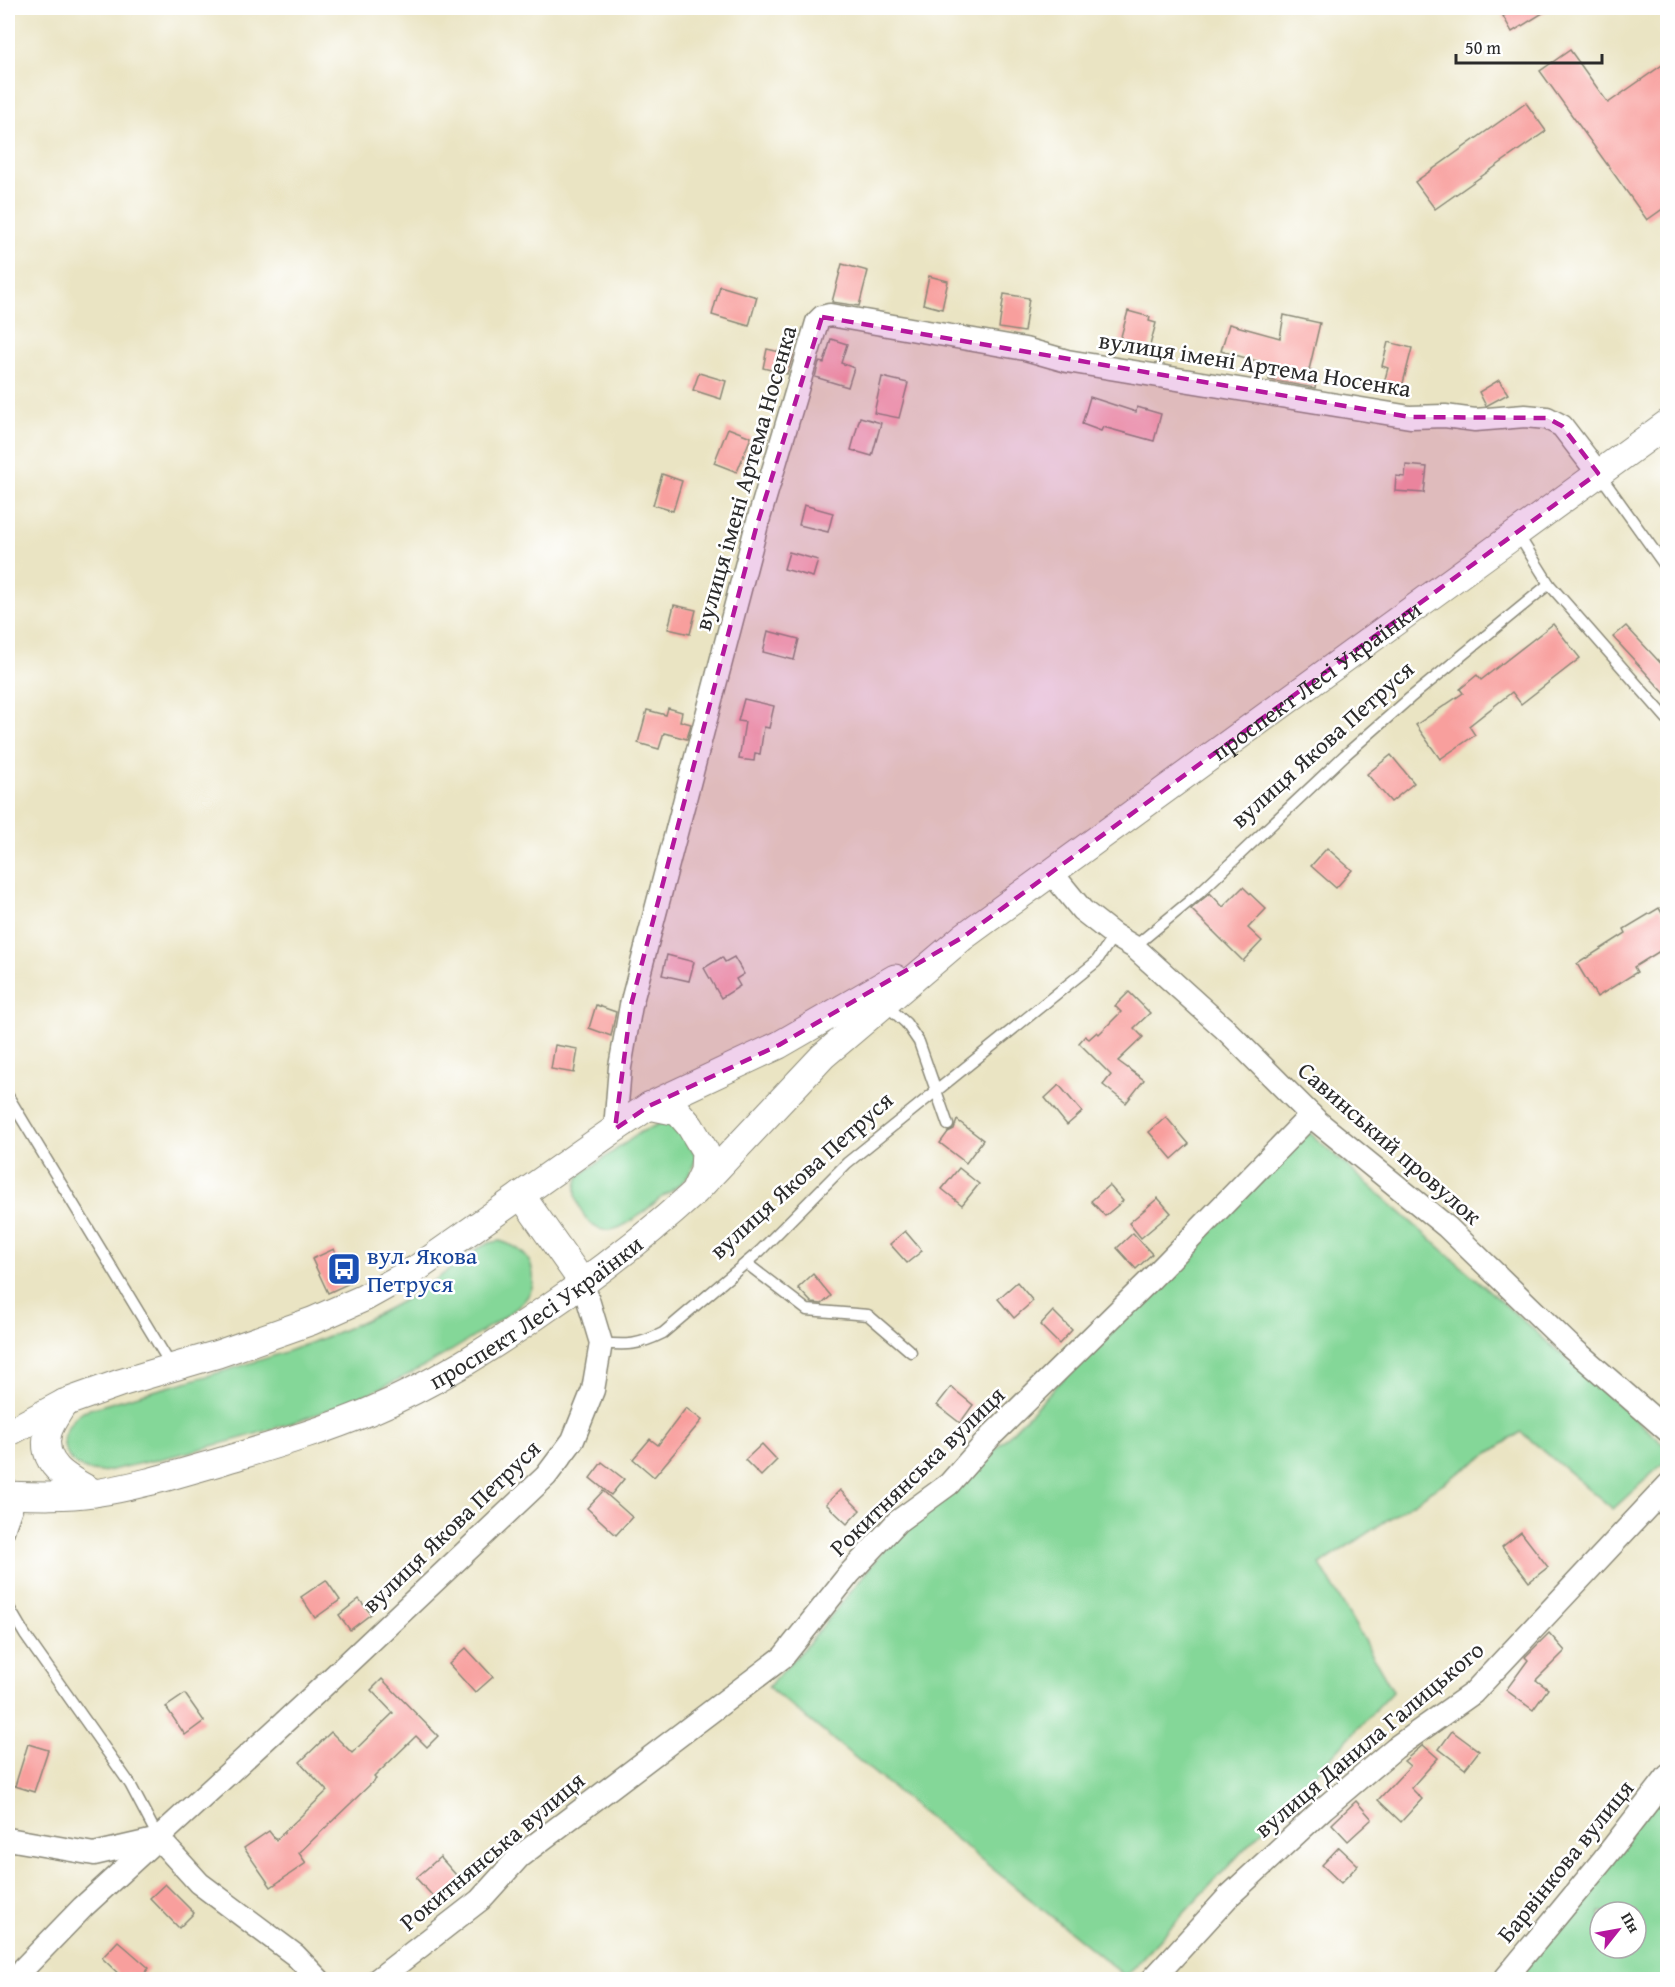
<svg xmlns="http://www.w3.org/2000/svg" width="1675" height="1987" viewBox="0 0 1675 1987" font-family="'Gentium Book Plus',serif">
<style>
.green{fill:#84d798;stroke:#588162;stroke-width:1.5;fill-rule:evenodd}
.building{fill:#f89f9d}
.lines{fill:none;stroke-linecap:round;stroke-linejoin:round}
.service-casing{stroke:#8a8877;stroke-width:13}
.minor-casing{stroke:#8a8877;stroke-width:25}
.tertiary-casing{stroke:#8a8877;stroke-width:29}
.service{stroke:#fff;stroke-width:10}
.minor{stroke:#fff;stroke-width:22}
.tertiary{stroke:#fff;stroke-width:27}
.marked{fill:#b5179e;fill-opacity:0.2;stroke:#b5179e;stroke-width:4.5;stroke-dasharray:12 8;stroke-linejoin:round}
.labels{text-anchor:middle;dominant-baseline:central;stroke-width:5;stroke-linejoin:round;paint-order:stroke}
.street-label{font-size:24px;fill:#2b2b2b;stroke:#fff}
.transit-label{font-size:24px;fill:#164399;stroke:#fff;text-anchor:start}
</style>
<rect width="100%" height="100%" fill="#fff"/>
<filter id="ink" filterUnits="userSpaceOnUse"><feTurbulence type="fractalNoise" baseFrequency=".0167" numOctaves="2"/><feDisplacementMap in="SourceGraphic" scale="12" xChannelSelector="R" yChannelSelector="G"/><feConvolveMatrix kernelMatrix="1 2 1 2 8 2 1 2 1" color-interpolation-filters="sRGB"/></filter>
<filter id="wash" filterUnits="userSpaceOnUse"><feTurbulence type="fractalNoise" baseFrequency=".008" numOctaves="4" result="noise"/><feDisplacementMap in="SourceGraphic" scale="24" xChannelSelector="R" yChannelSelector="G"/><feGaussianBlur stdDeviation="1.35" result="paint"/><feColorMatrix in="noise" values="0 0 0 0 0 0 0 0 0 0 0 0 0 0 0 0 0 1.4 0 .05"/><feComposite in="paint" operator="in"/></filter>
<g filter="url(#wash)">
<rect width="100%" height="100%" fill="#eae4c3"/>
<g class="green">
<path d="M661,1123L672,1124L697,1156C694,1163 692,1171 687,1177C681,1186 667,1193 658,1200C636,1218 603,1251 582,1212C575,1199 574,1189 579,1176L641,1132Z"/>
<polygon points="1304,1128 1667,1447 1667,1460 1613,1509 1521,1432 1320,1564 1393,1691 1125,1976 768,1687 810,1642 903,1526 964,1482"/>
<path d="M500,1241C517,1246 531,1255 533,1274C537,1300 508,1314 490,1326C370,1409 241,1442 102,1472C62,1471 50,1434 83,1411C189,1379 305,1356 402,1301C429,1286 453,1267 477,1249L489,1243Z"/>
<path d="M1667,1778V1979L1505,1980ZM1600,1912H1636V1948H1600Z"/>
</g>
<g id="blocks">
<g class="building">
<polygon points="1517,8 1551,8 1512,32 1503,16"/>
<polygon points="1570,50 1608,103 1668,61 1668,205 1647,220 1540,71"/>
<polygon points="1526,103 1546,131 1435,209 1415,182"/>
<polygon points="842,264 868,271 859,306 832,302"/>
<polygon points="929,276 948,281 942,309 923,304"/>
<polygon points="720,286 757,297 749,326 712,315"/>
<polygon points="1004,294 1029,298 1024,332 999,328"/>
<polygon points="1128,311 1150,317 1149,321 1156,323 1149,349 1120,340"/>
<polygon points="1284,315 1320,323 1309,370 1318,372 1315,388 1269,380 1271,365 1221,351 1229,324 1280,338"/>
<polygon points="831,339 847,344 841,363 854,368 848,387 815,377 819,362 824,363"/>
<polygon points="1388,342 1412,348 1400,395 1382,390 1388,368 1382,366"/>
<polygon points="767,349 793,355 787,374 763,368"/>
<polygon points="699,373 726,381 721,399 693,390"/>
<polygon points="882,377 908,383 899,418 874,413"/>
<polygon points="1499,380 1508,394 1486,406 1479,392"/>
<polygon points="1090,397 1136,412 1137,407 1161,414 1154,441 1103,427 1101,431 1082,424"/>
<polygon points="860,417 881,423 872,456 851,450"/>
<polygon points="728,428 751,437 737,472 714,463"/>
<polygon points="1406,465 1427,467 1424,493 1395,491 1396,476 1405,477"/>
<polygon points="662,474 682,481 673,511 653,505"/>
<polygon points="804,505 833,513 828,532 799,525"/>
<polygon points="789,552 818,560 813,577 784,569"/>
<polygon points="674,605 696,610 690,634 668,629"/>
<polygon points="1553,624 1580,658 1521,704 1512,692 1469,726 1475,735 1440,759 1416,725 1463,693 1460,689 1477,675 1481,680"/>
<polygon points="1626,626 1668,671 1668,697 1613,637"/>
<polygon points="768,631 799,639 794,660 763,652"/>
<polygon points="744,699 774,706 769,728 764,727 760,754 755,753 754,761 739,759 745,722 738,721"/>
<polygon points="668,708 682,712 680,721 691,724 687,739 664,733 659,749 638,743 647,710 666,715"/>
<polygon points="1391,755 1414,783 1391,802 1367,774"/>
<polygon points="1327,848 1352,870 1336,888 1311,866"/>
<polygon points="1243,887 1266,909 1248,928 1262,941 1243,961 1191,909 1210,893 1223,907"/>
<polygon points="1659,908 1668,923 1668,946 1634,967 1637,972 1597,997 1577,964 1626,933 1624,929"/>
<polygon points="667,955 694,962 689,981 662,975"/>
<polygon points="722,957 725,962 734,957 744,974 736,979 740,986 721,998 704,968"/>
<polygon points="1129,992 1150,1013 1134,1028 1143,1037 1118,1061 1144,1080 1126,1103 1103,1085 1111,1075 1079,1043 1085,1036 1089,1039 1097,1032 1099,1034 1121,1012 1115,1006"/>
<polygon points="596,1005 616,1012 611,1036 589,1028"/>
<polygon points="555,1045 578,1049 574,1073 551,1069"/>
<polygon points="1059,1085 1082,1112 1067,1125 1045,1098"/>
<polygon points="1166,1117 1189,1144 1172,1159 1149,1132"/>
<polygon points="957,1120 983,1140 966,1163 940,1143 948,1132 954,1129"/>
<polygon points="959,1168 979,1184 962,1205 942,1189"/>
<polygon points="1109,1185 1123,1201 1105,1216 1091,1201"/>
<polygon points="1158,1198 1171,1213 1141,1238 1129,1223"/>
<polygon points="905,1231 922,1251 907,1263 890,1244"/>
<polygon points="1133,1233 1152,1254 1136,1269 1117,1248"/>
<polygon points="334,1249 350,1283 328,1293 312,1259"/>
<polygon points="813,1274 831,1296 822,1304 812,1303 798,1288"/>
<polygon points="1017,1282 1033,1301 1014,1318 998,1299"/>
<polygon points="1053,1311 1072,1330 1059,1344 1040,1325"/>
<polygon points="951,1387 973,1405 960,1423 937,1405"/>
<polygon points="686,1408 702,1420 654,1477 633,1459 650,1439 658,1445"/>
<polygon points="762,1444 777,1460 761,1476 745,1460"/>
<polygon points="602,1462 624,1479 611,1495 590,1478"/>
<polygon points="840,1490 860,1510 847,1524 826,1504"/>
<polygon points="603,1491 632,1517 616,1535 587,1508"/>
<polygon points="1521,1532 1548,1567 1529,1582 1502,1547"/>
<polygon points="326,1580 340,1600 315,1618 301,1597"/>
<polygon points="359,1599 371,1614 350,1630 339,1615"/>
<polygon points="1549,1633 1565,1651 1536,1680 1548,1689 1533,1710 1506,1690 1528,1660 1525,1657"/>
<polygon points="466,1648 493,1677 475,1693 449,1664"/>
<polygon points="382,1679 438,1736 427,1747 416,1736 374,1777 376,1779 299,1853 306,1863 271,1887 244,1848 269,1831 276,1840 327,1791 300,1762 331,1732 352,1753 393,1713 371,1690"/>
<polygon points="185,1694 204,1721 185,1735 166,1707"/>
<polygon points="1452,1731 1479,1751 1465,1769 1439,1749"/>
<polygon points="28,1744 48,1750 34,1792 15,1786"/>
<polygon points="1423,1745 1438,1758 1411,1788 1422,1799 1401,1822 1378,1800 1410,1766 1404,1761"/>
<polygon points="1356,1801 1372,1819 1348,1841 1332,1824"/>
<polygon points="1339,1847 1358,1865 1341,1883 1322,1865"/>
<polygon points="440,1857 465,1885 442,1906 416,1878"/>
<polygon points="165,1884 194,1913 179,1928 150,1898"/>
<polygon points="118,1941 149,1968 139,1980 125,1980 102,1958"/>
</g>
</g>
</g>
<g filter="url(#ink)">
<use href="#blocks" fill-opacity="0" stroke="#8a8877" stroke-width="1.5"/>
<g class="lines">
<defs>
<g id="service">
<polyline points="1600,475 1668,570"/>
<polyline points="1517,533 1549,584 1668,720"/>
<polyline points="1134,947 1198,894 1345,755 1410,698 1549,584"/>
<polyline points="885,1004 906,1023 919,1042 948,1125"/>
<polyline points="8,1096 172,1367"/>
<polyline points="746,1263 807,1310 868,1315 911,1352"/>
<path d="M601,1343C627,1346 639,1345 663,1333L760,1251L847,1163L1096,962L1114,935"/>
<polyline points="8,1534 21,1497"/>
<polyline points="8,1606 25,1635 130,1784 159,1839"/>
</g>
<g id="minor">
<polyline points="1051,872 1082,910 1114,935 1134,947 1226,1030 1318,1122 1447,1227 1569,1345 1668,1431"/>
<polyline points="615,1129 620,1067 631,1005 756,528 817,322 822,317 830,315 1025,349 1067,361 1410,417 1445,416 1475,420 1525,416 1547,418 1562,426 1598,473"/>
<polyline points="8,1839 94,1854 159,1839 199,1883 295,1955 319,1980"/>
<polyline points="15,1980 24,1968 83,1907 315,1694 546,1476 573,1440 593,1390 601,1343 583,1283"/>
<polyline points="377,1980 480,1900 519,1857 783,1657 850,1573 897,1522 949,1484 992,1435 1150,1280 1311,1115"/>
<polyline points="1152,1980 1229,1896 1324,1808 1395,1748 1473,1693 1668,1485"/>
<polyline points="1504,1980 1603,1860 1668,1776"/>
</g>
<g id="tertiary">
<polyline points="649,1106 678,1112 690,1126 705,1151 704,1171 696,1188"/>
<polyline points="521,1195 583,1283"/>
<path d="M64,1403C59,1412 51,1422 48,1432C39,1465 70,1480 95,1493"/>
<polyline points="8,1433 64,1403 120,1383 218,1354 312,1321 364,1298 416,1269 615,1129 649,1106 779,1045 895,978"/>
<path id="s1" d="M8,1495C36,1496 65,1497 94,1493C137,1487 180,1473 222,1461C271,1446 320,1432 368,1412C433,1385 491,1348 549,1307C600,1272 649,1234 695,1192L823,1056L963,937L1668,423"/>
</g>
</defs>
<use href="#service" class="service-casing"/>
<use href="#minor" class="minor-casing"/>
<use href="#tertiary" class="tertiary-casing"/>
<use href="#service" class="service"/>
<use href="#minor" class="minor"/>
<use href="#tertiary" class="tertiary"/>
</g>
</g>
<path class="marked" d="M822,317L1410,417L1547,418L1562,426L1598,473L963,937L779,1045L649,1106L615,1129L631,1005L756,528Z"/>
<defs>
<symbol id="bus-square" viewBox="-11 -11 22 22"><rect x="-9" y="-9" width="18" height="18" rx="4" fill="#1a4fb4" stroke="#fff"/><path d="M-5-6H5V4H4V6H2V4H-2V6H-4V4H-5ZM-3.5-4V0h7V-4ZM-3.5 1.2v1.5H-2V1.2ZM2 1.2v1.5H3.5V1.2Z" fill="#fff"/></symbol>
</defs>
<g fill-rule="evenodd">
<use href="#bus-square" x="325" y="1250" width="38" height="38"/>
</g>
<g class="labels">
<g class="street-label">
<text transform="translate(1255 364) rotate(9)">вулиця імені Артема Носенка</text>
<text transform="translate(745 478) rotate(-74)">вулиця імені Артема Носенка</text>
<text stroke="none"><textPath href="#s1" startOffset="1575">проспект Лесі Українки</textPath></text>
<text transform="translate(1322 744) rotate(-42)">вулиця Якова Петруся</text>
<text transform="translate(1390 1143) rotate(41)">Савинський провулок</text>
<text transform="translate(801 1175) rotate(-42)">вулиця Якова Петруся</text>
<text stroke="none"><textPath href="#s1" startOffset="568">проспект Лесі Українки</textPath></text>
<text transform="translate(917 1471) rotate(-44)">Рокитнянська вулиця</text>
<text transform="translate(451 1526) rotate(-44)">вулиця Якова Петруся</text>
<text transform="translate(1369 1739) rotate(-40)">вулиця Данила Галицького</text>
<text transform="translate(492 1851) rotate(-40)">Рокитнянська вулиця</text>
<text transform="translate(1565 1861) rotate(-51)">Барвінкова вулиця</text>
</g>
<g class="transit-label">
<text x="367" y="1255">вул. Якова<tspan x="367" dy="28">Петруся</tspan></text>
</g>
</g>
<rect width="1675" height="1987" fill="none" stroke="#fff" stroke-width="30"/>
<g transform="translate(1618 1930) rotate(59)"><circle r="28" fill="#ffffff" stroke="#aaaaaa" stroke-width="1.5"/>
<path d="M0-4.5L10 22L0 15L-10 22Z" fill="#b5179e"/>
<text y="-9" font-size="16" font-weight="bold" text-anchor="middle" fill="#2b2b2b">Пн</text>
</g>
<path d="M1456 54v9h146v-9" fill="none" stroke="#2b2b2b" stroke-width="3"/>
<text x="1465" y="54" font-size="18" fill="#2b2b2b" stroke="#ffffff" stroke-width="4.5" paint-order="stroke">50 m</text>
</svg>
